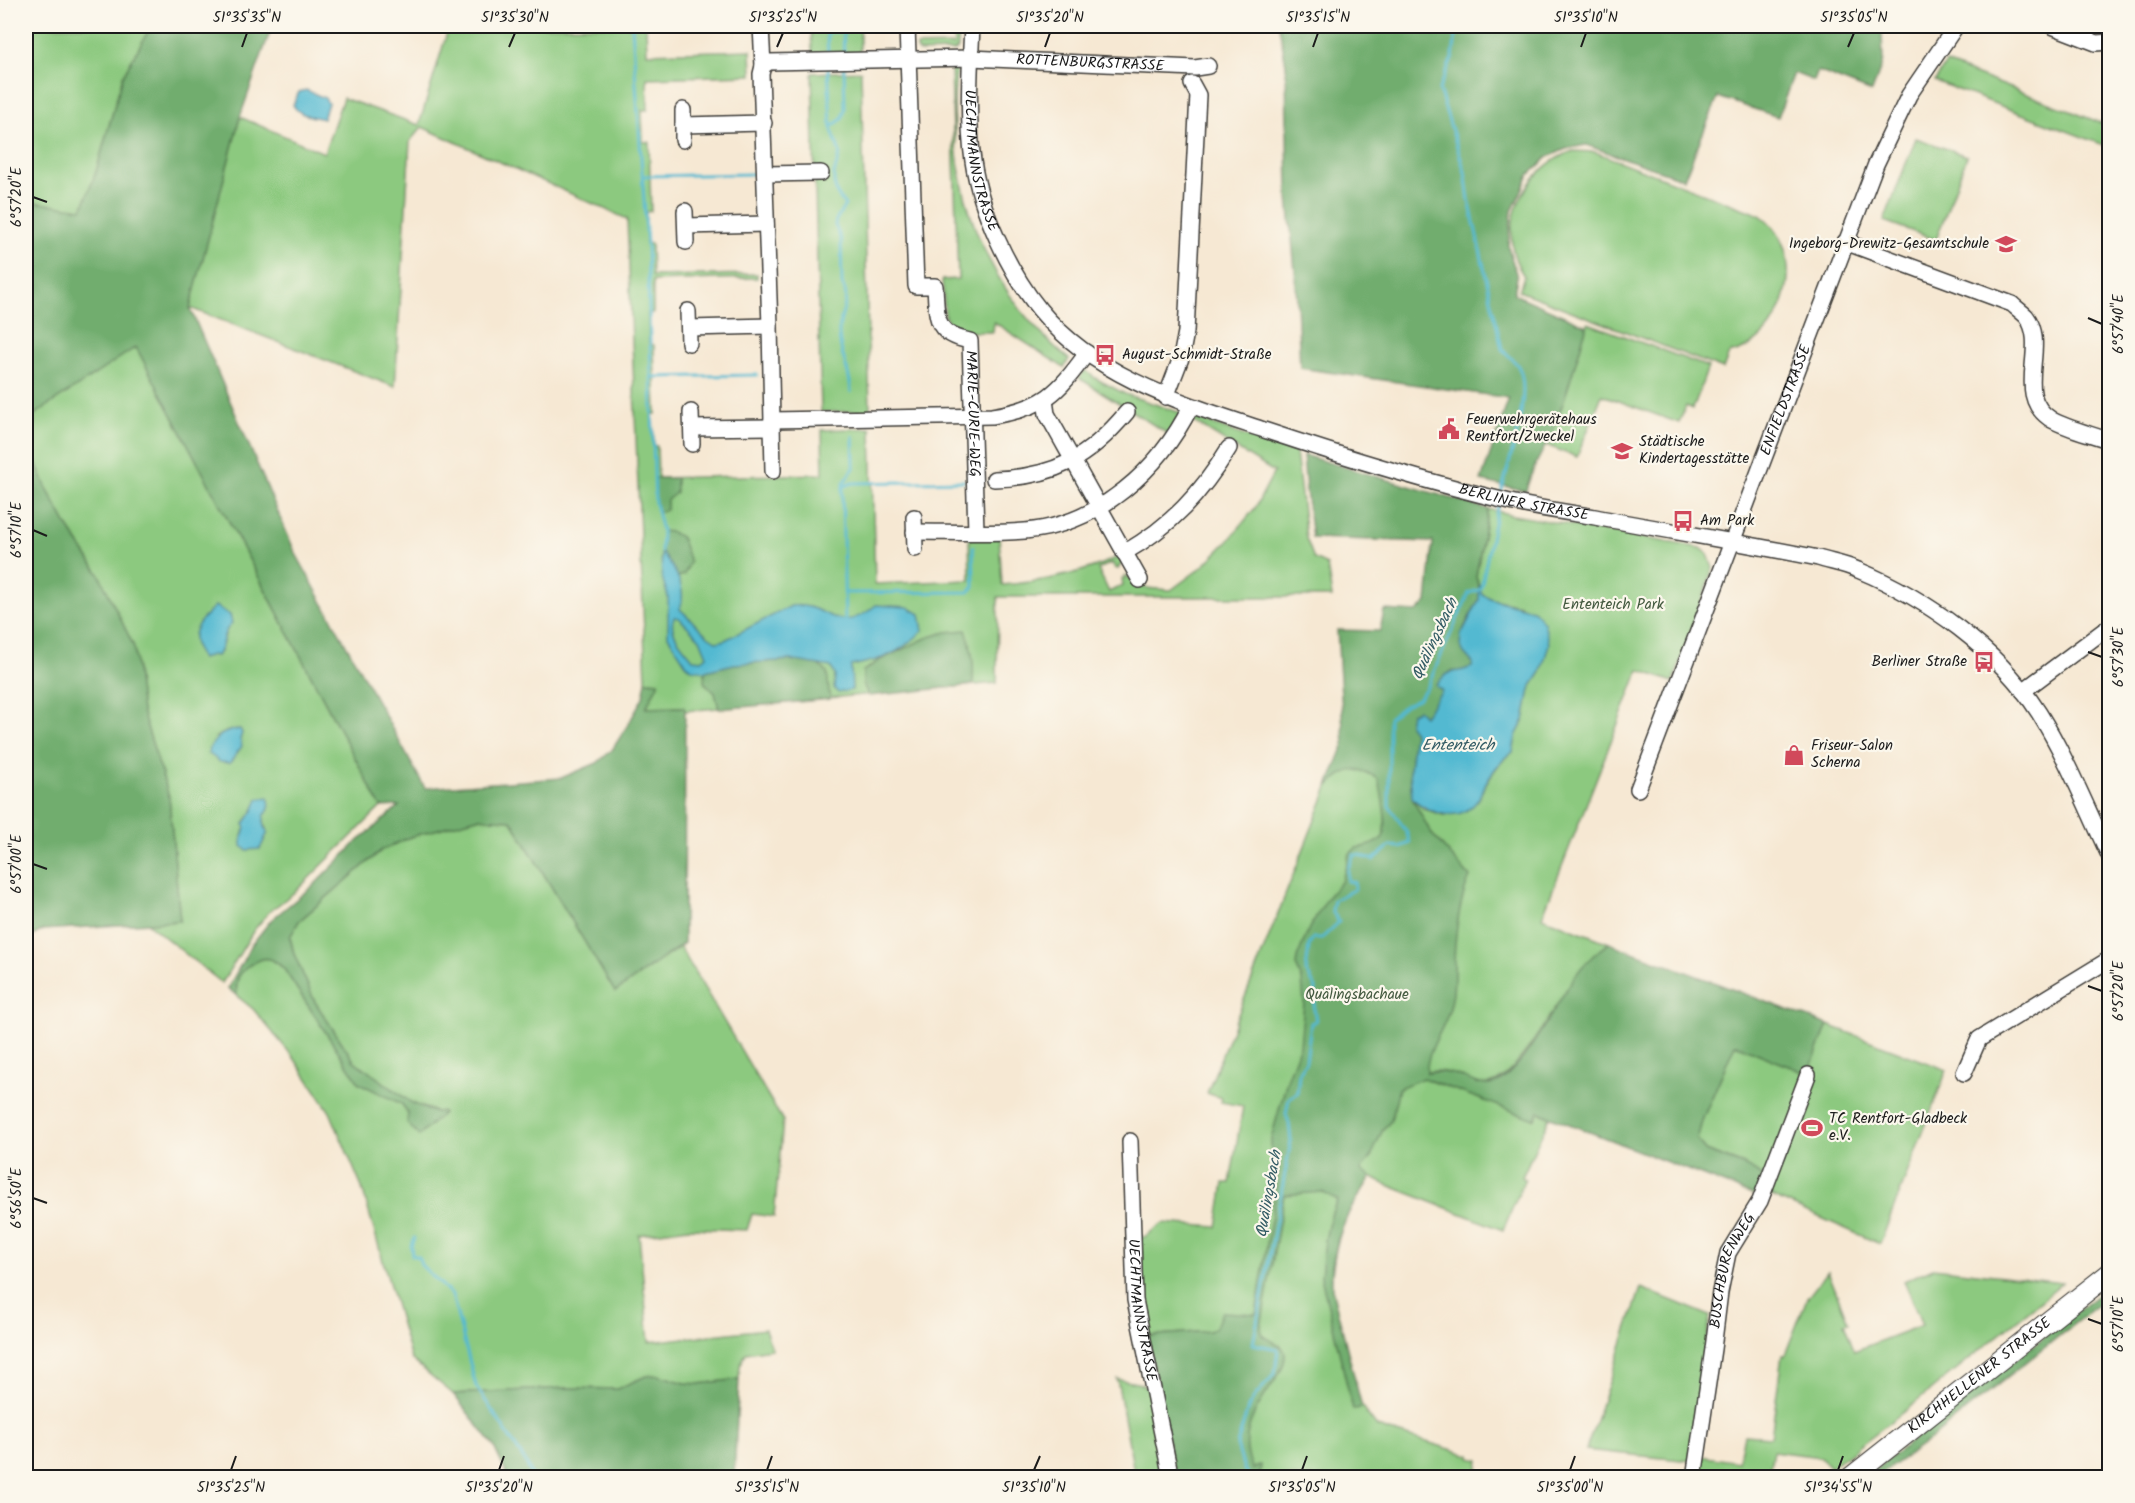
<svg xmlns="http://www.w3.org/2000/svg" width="2135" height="1503" viewBox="0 0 2135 1503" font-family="Kalam,sans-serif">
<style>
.green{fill:#8cc97f;stroke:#54724e;stroke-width:1.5;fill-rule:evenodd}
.forest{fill:#71ad6e;stroke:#466445;stroke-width:1.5}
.water{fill:#53b9d1;stroke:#386a76;stroke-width:1.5;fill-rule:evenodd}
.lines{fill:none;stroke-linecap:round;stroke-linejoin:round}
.stream{stroke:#53b9d1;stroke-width:3}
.minor-casing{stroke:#3d3b37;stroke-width:18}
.major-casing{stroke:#3d3b37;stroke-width:22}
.minor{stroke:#fff;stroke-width:15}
.major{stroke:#fff;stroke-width:20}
.ticks{fill:none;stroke:#1c1c1c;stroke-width:2}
.labels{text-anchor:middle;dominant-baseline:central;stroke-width:4.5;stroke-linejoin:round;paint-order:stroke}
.street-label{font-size:15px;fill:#1c1c1c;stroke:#fbf7ec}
.poi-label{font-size:15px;fill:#1c1c1c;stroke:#fbf7ec;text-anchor:start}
.park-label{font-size:15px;fill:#43593f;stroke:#fbf7ec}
.water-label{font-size:16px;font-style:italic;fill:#325b64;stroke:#fbf7ec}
.neatline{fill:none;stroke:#1c1c1c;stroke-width:2}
.ticks-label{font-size:15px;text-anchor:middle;fill:#1c1c1c}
</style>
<rect width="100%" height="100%" fill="#fbf7ec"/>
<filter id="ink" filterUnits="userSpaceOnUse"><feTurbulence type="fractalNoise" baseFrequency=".0167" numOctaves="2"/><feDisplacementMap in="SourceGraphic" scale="12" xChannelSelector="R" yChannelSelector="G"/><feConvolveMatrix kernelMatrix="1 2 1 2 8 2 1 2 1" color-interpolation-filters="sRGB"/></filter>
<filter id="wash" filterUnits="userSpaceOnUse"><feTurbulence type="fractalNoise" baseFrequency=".008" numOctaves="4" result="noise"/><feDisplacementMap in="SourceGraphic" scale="24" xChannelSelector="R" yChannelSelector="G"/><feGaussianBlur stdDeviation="1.35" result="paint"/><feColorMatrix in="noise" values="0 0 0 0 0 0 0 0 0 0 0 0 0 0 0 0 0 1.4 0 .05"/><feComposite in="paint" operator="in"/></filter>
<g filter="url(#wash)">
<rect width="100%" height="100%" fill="#f6e8d3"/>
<g class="green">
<polygon points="26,26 151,26 123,76 96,172 82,210 26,201"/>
<path d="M449,26H646L647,53L751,50L752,75L647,78L648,110H642L643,142H649L651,211L646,212V243L651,244L652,276L757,274V278L653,281V313H648L649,344L654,345L656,414H653L654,446H657L658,478L823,474L822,430L871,428L875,584L970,580L969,537L999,535L1002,585C1043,582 1083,574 1120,556L1123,561L1118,569L1115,568L1112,563L1098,569L1109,592L1123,585L1122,579L1126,576L1142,584L1145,588L1171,590L1202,567L1230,539L1255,508L1274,472L1189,419L1190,416L1267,444L1296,452L1306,538L1314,559L1327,565L1332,597H998L997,683L685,711L684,707L646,708L659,682L646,681L627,219L422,127L410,141L395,387L190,308L240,117L324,153L343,98L419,125Z"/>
<polygon points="811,26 860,26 860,53 812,55"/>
<polygon points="954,26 958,26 958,48 955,51 920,52 917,49 917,46 954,45"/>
<polygon points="1946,63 2109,126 2109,147 1935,81"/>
<path d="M951,69H957C953,91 954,112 955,133C961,222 1000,303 1069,359L1064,368L994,322L993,332H962L951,327L945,316L942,280L958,279Z"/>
<polygon points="861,71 870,411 821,412 812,73"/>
<polygon points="1916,138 1967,156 1936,240 1884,221"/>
<path d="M1573,151L1595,152L1760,215C1811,250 1788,341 1729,354L1723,369L1519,291L1524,276C1493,232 1524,167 1573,151Z"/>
<polygon points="1588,323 1708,367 1693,409 1686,406 1679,423 1602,395 1577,457 1546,445 1554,427"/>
<path d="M136,347L381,807L296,891L269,912L254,930L222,983L147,923L180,921L169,797L142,711L134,647L99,574L68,527L48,491L32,454L34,415ZM230,615L221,650L217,656L211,655ZM240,729L242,733L240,739L216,737L228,731ZM258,799C261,808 264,827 268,832L253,849L247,850L242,836L246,828L244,824L254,809Z"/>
<polygon points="1085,370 1095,378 1125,394 1184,414 1171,436 1079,378"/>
<path d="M1488,509L1513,515L1701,548L1708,554L1713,568L1673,682L1639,670L1542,917L1609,943C1574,965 1550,1022 1523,1055C1515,1065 1508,1075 1497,1081C1476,1094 1449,1063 1426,1073C1423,1074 1419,1079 1415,1081L1423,1078L1535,1119L1538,1112L1550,1117L1522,1177L1525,1179L1503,1230L1380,1182L1369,1176C1344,1214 1333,1244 1331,1290L1357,1409L1362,1407L1377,1427L1470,1455V1458L1479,1460L1477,1477H1179L1216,1347L1215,1328L1210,1331L1147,1336L1134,1237H1144L1163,1223L1217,1227L1224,1183H1230L1243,1106L1220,1102L1221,1098L1207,1093L1328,787L1332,782L1346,747L1388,745L1389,808L1438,842L1431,833L1412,798L1424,809L1446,816L1478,800C1486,781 1497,764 1513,752L1516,736L1524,720L1530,689L1541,672L1549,643L1520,605L1492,599L1482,594L1476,576Z"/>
<path d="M477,818L511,820L615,992L680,947L783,1121L774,1217L752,1214L747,1230L688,1228L639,1235L649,1342L765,1329L772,1349L746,1353L740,1366L739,1379L699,1384L685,1383L658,1375L646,1376L617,1389L566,1388L453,1394L411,1359L362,1188L330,1112L294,1058L253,1009L237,996C236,989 236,982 239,976C245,967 261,954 272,960C276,962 281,966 284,969L359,1083L402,1104L419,1135L431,1124L436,1112L412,1103L354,1061L315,1002L294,954L290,937L299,921L382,850L410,837Z"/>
<polygon points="1828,1025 1947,1070 1880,1244 1758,1190 1745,1165 1705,1151 1697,1139 1703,1118 1735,1044 1808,1074"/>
<polygon points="1933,1268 2063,1283 1915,1403 1830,1468 1821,1457 1773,1451 1768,1477 1698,1478 1701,1456 1738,1462 1744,1435 1771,1437 1782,1355 1785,1355 1807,1298 1828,1271 1848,1322 1844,1323 1854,1351 1922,1325 1904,1281"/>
<polygon points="1641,1288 1710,1316 1690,1461 1586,1450"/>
<polygon points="1117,1379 1141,1384 1149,1389 1167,1477 1135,1477"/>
</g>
<g class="forest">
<path d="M151,26H272L240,117L190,308L295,552L425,788L561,778L597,763L612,750L629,723L643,697L646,681L659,682L646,708L684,707L685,711L684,943L615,992L511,820L477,818L410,837L382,850L299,921L290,937L294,954L315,1002L354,1061L412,1103L428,1110L436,1112L442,1111L443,1113L419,1136L407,1123L408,1113L402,1104L359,1083L284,969C281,966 276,961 272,960C261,954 245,967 239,976C236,982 236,989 237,996L228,988L252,944L271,920L315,884L356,843L399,806L381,807L136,347L34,415L32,454L48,491L68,527L99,574L134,647L142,711L169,797L180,921L43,930L26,940V201L82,209L96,172L123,76Z"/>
<path d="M1279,26H1885L1882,33L1883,61L1872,92L1818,71L1814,81L1794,73L1778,117L1718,97L1684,179L1586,145L1566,149L1548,157L1529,175L1512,211L1508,246L1517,277L1514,294L1587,326C1576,360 1567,395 1554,428C1545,449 1531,468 1526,491L1481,481L1509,398L1300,368L1296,281L1288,198L1286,65Z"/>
<path d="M1303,455L1488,509L1476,576C1478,583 1481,591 1479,599C1478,603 1474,608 1472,612C1460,633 1455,644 1473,663L1472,667L1460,672L1451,671L1440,697L1414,732L1410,770L1412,798L1431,833L1470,877C1461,897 1457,921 1455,944C1453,964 1456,984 1451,1004C1447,1026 1425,1051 1427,1073C1436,1071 1445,1072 1454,1074C1464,1077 1478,1086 1489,1085C1523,1079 1559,993 1582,967C1589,959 1600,949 1609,943L1828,1025L1808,1074L1735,1044L1703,1118L1697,1139L1705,1151C1726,1160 1747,1163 1764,1178L1755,1196L1538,1112L1534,1119L1423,1078L1399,1088L1391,1121L1383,1129L1372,1155L1361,1170L1371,1177L1349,1212L1338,1239L1332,1266V1289L1362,1407L1353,1410L1321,1277C1323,1254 1326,1219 1338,1200L1322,1192L1284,1195L1261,1327L1262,1335C1268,1341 1281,1343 1284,1350C1294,1378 1226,1415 1253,1469L1261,1465L1260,1477H1175L1147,1336L1210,1331L1216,1327L1222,1312L1256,1314L1277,1180L1278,1164L1271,1147V1139L1287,1080L1300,1046L1304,1003L1302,980L1296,965L1297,958L1309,928L1330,894L1342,881L1349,855L1356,848C1386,844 1388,836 1384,809C1382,799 1382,789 1378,779C1357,764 1346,769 1328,786L1344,745L1337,630L1380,631L1384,610L1417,612L1427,602L1433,542L1312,538L1306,491Z"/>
<polygon points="654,478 676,478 676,493 667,500 667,509 658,513 655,503"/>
<polygon points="662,531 671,532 681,537 690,562 684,575 677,577 668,560 661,552"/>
<path d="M966,630C973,649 974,665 973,685L869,696C863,687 862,681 863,671L880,660L926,638L946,632Z"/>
<polygon points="790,660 816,663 827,672 830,699 719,709 715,693 704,682 705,671 734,664"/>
<polygon points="2109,1286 2109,1296 1924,1444 1876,1477 1864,1478"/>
<polygon points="658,1375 685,1383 699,1384 739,1379 734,1477 508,1477 493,1445 453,1394 566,1388 617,1389 646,1376"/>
</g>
<g class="water">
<path d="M306,90L325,98L328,103L323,119C312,116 299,116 293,105L299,92Z"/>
<path d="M661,552C674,567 688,589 680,609L708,636L717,642L725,640L791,606C828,601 835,640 876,605L908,607L920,614L923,631C897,654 886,659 851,666L852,690L838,693L834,688L835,675L831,667L790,660L734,664L705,671L692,669L686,664L668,636V597L662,577ZM674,617L679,618L700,639L707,656L702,660L693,659C684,647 667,632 674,617Z"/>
<path d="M1479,585L1482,594L1492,599L1533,610L1544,622L1549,644L1541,672L1530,689L1524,720L1516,736L1513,752C1500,761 1490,774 1483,788C1481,792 1480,797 1477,801C1459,824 1430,814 1412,798L1410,770L1414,732L1409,725L1411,713L1418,710L1424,716L1442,691L1436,686C1450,665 1452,676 1472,667L1473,663L1464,653L1460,646L1461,635L1479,600Z"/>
<path d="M215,606L230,615L232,623C219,637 226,643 217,656L211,655L202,659C185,634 197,624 215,606Z"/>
<path d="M240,729L242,733L240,739L242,746L230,763L220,762L208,753C214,737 223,731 240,729Z"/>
<path d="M268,797C271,805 270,810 264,816V827L268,832L260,849L246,850L242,846V836L246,828L244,824L254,809L258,799Z"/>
</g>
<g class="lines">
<g class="stream">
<polyline points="632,26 647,244 655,503 662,531 661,552"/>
<path d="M1457,26L1453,56L1439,89L1465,172L1469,200L1502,349C1507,354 1514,360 1518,366C1534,391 1507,466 1501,494"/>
<polyline points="828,56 827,32 843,31 844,56"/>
<polyline points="828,66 831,127"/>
<path d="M844,66L845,109L842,119L831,127L840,153L834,174V183L837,194L845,205L836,220L835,225L841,240L842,284C852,299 839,315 839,331C838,352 851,371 851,392"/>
<polyline points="643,176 753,174"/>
<polyline points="652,377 757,375"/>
<polyline points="844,486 852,483 964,481"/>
<polyline points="845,593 969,592 974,587 973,547"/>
<polyline points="845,621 842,492 844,482 854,468 853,436"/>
<polyline points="414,1238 411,1246 412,1255 419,1257 421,1265 452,1295 476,1386 525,1461 533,1478"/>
<polyline points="1251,1478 1244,1469 1237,1445 1248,1408 1255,1396 1275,1374 1278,1349 1253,1344 1291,1141 1289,1123 1286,1114 1289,1098 1297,1093 1299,1074 1306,1061 1311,1023 1316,1021 1314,1009 1316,988 1306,971 1309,945 1313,938 1322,938 1339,922 1332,911 1334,900 1355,889 1354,882 1348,881 1348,868 1354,855 1360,855 1373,860 1390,846 1400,847 1410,843 1406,831 1389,806 1389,718 1405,705 1418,699 1427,687 1469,593 1479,590 1481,588 1498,504"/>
</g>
</g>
</g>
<g filter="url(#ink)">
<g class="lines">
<defs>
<g id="minor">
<polyline points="761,26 763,66"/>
<path id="s1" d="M907,26L916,286H935C937,318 934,334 970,341L976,531"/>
<path id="s2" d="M972,26C970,68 967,119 973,161C980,210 1009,272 1040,310C1095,377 1183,403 1261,429C1342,456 1423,481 1506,501C1535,508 1566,512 1595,517C1670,531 1744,543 1818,558C1831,562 1845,564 1858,570C1926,598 1999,650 2039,713C2067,758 2087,809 2110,857"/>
<polyline points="2052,26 2096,43 2110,42"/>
<polyline points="683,110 683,140"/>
<polyline points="683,125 764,123"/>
<polyline points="765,174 821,173"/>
<polyline points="685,211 686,242"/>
<polyline points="686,226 766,224"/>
<path d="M1845,242L2012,304C2016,308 2022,312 2026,316C2050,346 2011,395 2052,420C2069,429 2091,434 2110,441"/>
<polyline points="688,311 689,343"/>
<polyline points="689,328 770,326"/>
<polyline points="1166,397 1181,358 1186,332 1198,95 1192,84"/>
<polyline points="1045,400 1047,414 1140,580"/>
<polyline points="691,412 692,444"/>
<path d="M772,420L992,416C1044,408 1057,394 1087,353"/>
<polyline points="692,428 772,427"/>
<path id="s3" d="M773,471L770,326L761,74L763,66L769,62L971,58L1195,68L1208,66"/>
<path d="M994,479C1054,477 1088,459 1127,412"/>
<polyline points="914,517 915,549"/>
<path d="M914,532C951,532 989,534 1025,531C1099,525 1160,469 1191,406"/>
<path d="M1124,553C1171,526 1201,494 1229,448"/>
<polyline points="2023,691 2110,626"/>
<path id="s4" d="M1638,789L1876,164L1909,95L1956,26"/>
<polyline points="1964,1073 1979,1039 2110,959"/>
<path id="s5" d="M1130,1141L1135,1300L1171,1478"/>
<path id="s6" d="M1694,1478L1713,1349L1720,1292L1728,1253L1760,1201L1808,1075"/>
</g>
<g id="major">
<path id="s7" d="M1850,1478L2110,1273"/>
</g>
</defs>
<use href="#minor" class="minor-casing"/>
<use href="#major" class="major-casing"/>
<use href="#minor" class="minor"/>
<use href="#major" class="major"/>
</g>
</g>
<path class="ticks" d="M242,47L247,33M509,47L515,33M777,47L783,33M1045,47L1050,33M1313,47L1318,33M1581,47L1586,33M1848,47L1854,33M33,197L47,202M2088,318L2102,324M33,530L47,536M2088,652L2102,657M33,864L47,869M2088,986L2102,991M33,1198L47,1203M2088,1319L2102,1324M231,1470L236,1456M499,1470L504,1456M767,1470L772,1456M1034,1470L1040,1456M1302,1470L1307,1456M1570,1470L1575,1456M1838,1470L1843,1456"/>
<defs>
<symbol id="school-bare" viewBox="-9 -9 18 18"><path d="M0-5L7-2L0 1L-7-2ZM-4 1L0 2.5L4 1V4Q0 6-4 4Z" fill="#d1495b" stroke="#fbf7ec" stroke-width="2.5" paint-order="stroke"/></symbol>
<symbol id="bus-bare" viewBox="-9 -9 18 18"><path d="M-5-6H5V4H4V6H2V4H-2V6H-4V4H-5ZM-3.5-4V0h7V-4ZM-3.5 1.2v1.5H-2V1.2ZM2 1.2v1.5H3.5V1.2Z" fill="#d1495b" stroke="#fbf7ec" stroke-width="2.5" paint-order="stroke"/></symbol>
<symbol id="civic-bare" viewBox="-9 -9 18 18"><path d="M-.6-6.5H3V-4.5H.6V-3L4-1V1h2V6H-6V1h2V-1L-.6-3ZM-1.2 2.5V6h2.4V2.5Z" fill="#d1495b" stroke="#fbf7ec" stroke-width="2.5" paint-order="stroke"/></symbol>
<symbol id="shop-bare" viewBox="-9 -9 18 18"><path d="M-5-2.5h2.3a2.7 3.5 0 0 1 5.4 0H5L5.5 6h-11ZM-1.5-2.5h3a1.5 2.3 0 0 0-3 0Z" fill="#d1495b" stroke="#fbf7ec" stroke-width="2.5" paint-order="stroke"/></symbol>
<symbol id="stadium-bare" viewBox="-9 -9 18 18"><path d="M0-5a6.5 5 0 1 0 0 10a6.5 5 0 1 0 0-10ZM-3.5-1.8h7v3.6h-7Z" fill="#d1495b" stroke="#fbf7ec" stroke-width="2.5" paint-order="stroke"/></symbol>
</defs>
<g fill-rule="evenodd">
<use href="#school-bare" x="1991" y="229" width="30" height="30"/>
<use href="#bus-bare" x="1090" y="340" width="30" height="30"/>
<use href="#civic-bare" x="1434" y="414" width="30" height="30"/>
<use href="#school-bare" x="1607" y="436" width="30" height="30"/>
<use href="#bus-bare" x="1668" y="506" width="30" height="30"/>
<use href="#bus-bare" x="1969" y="647" width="30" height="30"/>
<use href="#shop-bare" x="1779" y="740" width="30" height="30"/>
<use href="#stadium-bare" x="1797" y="1113" width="30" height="30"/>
</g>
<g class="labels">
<g class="street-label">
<text stroke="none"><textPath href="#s3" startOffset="734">ROTTENBURGSTRASSE</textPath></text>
<text stroke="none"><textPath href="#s2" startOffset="136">UECHTMANNSTRASSE</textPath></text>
<text stroke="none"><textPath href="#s4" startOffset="416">ENFIELDSTRASSE</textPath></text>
<text stroke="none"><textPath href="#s1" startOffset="426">MARIE-CURIE-WEG</textPath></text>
<text stroke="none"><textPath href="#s2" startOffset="828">BERLINER STRASSE</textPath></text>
<text stroke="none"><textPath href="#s6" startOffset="212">BUSCHBURENWEG</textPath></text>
<text stroke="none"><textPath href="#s5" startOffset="170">UECHTMANNSTRASSE</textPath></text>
<text stroke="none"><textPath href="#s7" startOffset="165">KIRCHHELLENER STRASSE</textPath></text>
</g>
<g class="poi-label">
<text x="1989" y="244" text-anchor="end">Ingeborg-Drewitz-Gesamtschule</text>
<text x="1122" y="355">August-Schmidt-Straße</text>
<text x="1466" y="420">Feuerwehrgerätehaus<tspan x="1466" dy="17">Rentfort/Zweckel</tspan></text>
<text x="1639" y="442">Städtische<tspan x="1639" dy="17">Kindertagesstätte</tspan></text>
<text x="1700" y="521">Am Park</text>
<text x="1967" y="662" text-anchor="end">Berliner Straße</text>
<text x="1811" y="746">Friseur-Salon<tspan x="1811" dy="17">Scherna</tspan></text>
<text x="1829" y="1119">TC Rentfort-Gladbeck<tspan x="1829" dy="17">e.V.</tspan></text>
</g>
<g class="park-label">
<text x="1613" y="605">Ententeich Park</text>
<text x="1357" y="995">Quälingsbachaue</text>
</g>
<g class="water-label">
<text transform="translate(1435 639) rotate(-65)">Quälingsbach</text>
<text x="1458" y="745">Ententeich</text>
<text transform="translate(1269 1194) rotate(-80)">Quälingsbach</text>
</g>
</g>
<rect width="2135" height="1503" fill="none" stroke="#fbf7ec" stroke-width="66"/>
<rect x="33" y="33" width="2069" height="1437" class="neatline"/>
<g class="ticks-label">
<text x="247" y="22">51°35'35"N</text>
<text x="515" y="22">51°35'30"N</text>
<text x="783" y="22">51°35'25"N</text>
<text x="1050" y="22">51°35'20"N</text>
<text x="1318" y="22">51°35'15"N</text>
<text x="1586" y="22">51°35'10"N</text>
<text x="1854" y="22">51°35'05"N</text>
<text transform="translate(16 197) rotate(-90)" y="5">6°57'20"E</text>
<text transform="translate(2118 324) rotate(-90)" y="5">6°57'40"E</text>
<text transform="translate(16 530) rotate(-90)" y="5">6°57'10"E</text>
<text transform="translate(2118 657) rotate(-90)" y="5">6°57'30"E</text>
<text transform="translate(16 864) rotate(-90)" y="5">6°57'00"E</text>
<text transform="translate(2118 991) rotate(-90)" y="5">6°57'20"E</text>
<text transform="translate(16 1198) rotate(-90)" y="5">6°56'50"E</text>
<text transform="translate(2118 1324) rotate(-90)" y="5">6°57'10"E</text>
<text x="231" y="1492">51°35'25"N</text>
<text x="499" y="1492">51°35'20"N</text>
<text x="767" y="1492">51°35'15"N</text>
<text x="1034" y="1492">51°35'10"N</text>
<text x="1302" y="1492">51°35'05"N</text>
<text x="1570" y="1492">51°35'00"N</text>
<text x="1838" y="1492">51°34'55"N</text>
</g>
</svg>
